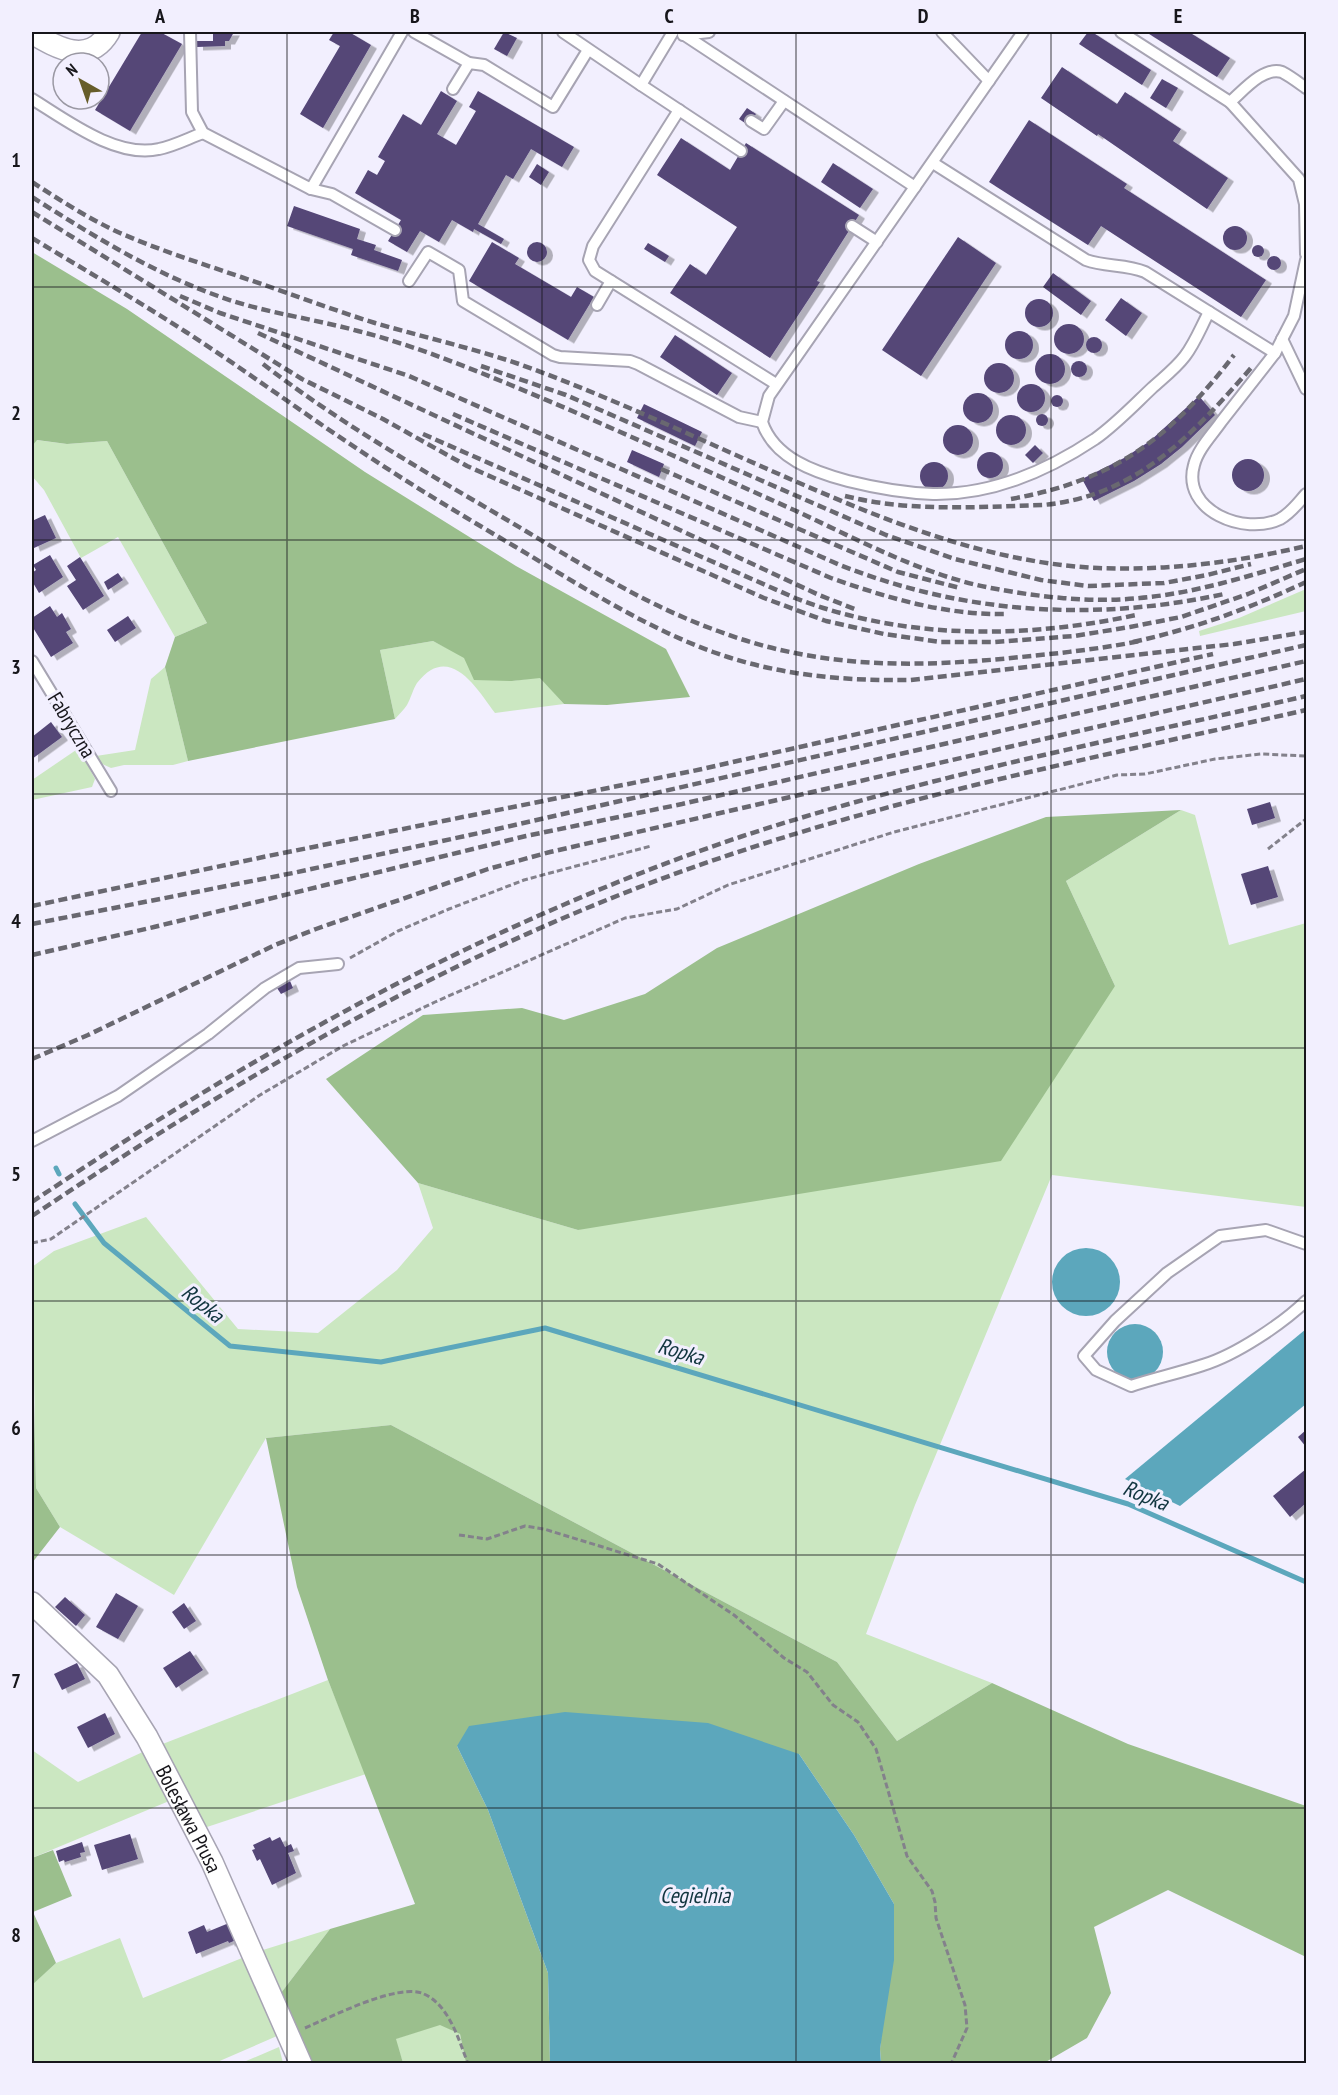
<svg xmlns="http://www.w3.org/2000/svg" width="1338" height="2095" viewBox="0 0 1338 2095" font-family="'PT Sans Narrow',sans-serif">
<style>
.green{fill:#cbe7c1}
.forest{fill:#9bbf8d}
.water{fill:#5ca7bc}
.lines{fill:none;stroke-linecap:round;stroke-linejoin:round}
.stream{stroke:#5ca7bc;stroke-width:5}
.building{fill:#544677;filter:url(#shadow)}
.service-casing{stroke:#a7a4b3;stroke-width:14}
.minor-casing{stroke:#a7a4b3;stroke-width:24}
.path{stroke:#83818b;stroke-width:3;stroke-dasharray:6 3;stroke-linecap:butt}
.service{stroke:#fff;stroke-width:10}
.minor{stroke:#fff;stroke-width:21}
.rail{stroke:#696870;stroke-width:4.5;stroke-dasharray:9 4.5;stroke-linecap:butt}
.grid{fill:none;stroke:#17161b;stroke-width:1.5;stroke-opacity:0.55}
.labels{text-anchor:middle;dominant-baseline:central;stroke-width:6;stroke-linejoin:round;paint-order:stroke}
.street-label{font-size:21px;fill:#17161b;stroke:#f2effe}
.water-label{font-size:22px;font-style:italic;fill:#11353f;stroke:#f2effe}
.neatline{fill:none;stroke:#17161b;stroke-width:2}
.grid-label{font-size:20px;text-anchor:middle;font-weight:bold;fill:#17161b}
</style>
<defs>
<filter id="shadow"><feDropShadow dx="6" dy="3.5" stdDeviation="0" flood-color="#0004"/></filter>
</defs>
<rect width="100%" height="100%" fill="#f2effe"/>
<g class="green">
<polygon points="36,440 67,444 107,441 207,623 175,637 118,537 81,558 44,490 32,476 32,446"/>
<polygon points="1306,589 1306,611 1200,636 1199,631 1239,618"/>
<path d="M433,641L512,681L540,677L564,704L495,713C476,687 449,642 417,683C413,689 411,698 407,705C404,710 399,714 395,719L380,650Z"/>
<polygon points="165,667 188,761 173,765 124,765 111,768 100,763 96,756 135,750 151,679"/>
<polygon points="79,748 95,779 92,787 32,800 32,780"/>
<polygon points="1181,810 1195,815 1229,945 1306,923 1306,1207 1052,1175 915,1505 866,1634 992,1683 897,1741 837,1662 391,1425 266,1438 174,1595 60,1527 36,1488 32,1267 54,1251 146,1217 238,1329 318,1333 397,1270 433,1228 418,1183 578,1230 1115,986 1066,881"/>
<polygon points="328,1680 366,1774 204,1828 160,1745"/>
<polygon points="32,1750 78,1782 147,1750 174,1799 32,1858"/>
<polygon points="330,1929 281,1993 263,1950"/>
<polygon points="120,1938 143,1998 247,1956 277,2036 215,2063 32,2064 32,1984 56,1963"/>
<polygon points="440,2024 460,2034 466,2063 403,2063 395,2039"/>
<polygon points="279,2047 283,2063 239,2064"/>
</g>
<g class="forest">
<polygon points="32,252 127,309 365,472 516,566 666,649 690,697 607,705 564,704 540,678 512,681 474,680 464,658 433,641 380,650 395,719 188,761 165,667 175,637 207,623 107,441 67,444 37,440 32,446"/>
<polygon points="1181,810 1066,881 1115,986 1001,1161 578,1230 418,1183 326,1079 423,1015 522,1008 564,1020 645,994 717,948 919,864 1046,817"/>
<polygon points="32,1317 36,1488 60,1527 32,1563"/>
<polygon points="391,1425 837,1662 897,1741 992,1683 1128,1744 1306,1806 1306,1957 1168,1890 1094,1927 1111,1993 1087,2038 1044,2063 881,2063 880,2049 894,1904 854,1835 799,1754 457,1746 488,1810 548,1973 550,2063 466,2063 460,2034 440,2025 396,2039 403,2063 310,2063 281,1993 330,1929 415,1904 328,1680 297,1587 266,1438"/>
<polygon points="53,1850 72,1896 33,1912 56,1963 32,1985 32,1858"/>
</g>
<g class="water">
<circle cx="1086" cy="1282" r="34"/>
<circle cx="1135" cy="1352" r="28"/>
<polygon points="1306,1329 1306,1404 1180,1506 1125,1479"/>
<polygon points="565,1712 708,1723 799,1754 854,1835 894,1904 894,1960 880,2049 881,2063 550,2063 548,1973 488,1810 457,1746 469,1726"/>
</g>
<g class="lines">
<g class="stream">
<polyline points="56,1168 59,1174"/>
<polyline points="75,1204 104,1243 230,1346 381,1362 545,1328 1128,1504 1306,1582"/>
</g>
</g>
<g class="building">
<polygon points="142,32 160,32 182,44 130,131 95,110"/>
<polygon points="213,32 234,32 229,41 225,41 225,46 197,47 197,41 213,41"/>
<polygon points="334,32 349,32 371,45 323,128 300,114 340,46 329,40"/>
<polygon points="504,32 517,38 507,56 494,49"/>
<polygon points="1088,32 1092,32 1151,70 1142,85 1079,44"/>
<polygon points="1146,32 1189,32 1230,58 1217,77"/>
<polygon points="1062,67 1117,104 1125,92 1181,129 1173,141 1228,178 1207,209 1098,134 1097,136 1041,98"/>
<polygon points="1162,79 1178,88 1166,108 1150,98"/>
<polygon points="441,91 457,101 437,134 456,145 476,111 469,107 478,91 574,147 562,167 531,149 513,179 506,175 478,224 504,239 501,244 474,229 473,232 452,220 439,242 420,231 407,252 388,241 401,220 355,193 368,170 377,175 385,161 378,157 403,114 421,125"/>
<polygon points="747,108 756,114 748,125 739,119"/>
<polygon points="1029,120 1127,184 1124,188 1266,280 1241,317 1101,226 1088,245 989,182"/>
<polygon points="681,138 730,170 746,143 859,215 817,281 820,282 770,358 670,293 690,264 706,275 737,227 657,175"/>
<polygon points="833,163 873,189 860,208 821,182"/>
<polygon points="537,164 549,172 541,185 529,177"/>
<polygon points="294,206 360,229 357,239 376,245 374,250 402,260 398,271 351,255 353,249 287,226"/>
<circle cx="1235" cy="238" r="12"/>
<polygon points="958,237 996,263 921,376 882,350"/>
<circle cx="537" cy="252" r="10"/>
<polygon points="492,242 519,258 515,264 571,297 577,287 594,297 568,340 469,281"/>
<polygon points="648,243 669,256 665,262 644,249"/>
<circle cx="1258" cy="251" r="6"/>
<circle cx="1274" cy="263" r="7"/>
<polygon points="1053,273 1091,301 1081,315 1043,287"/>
<polygon points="1121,298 1142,313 1126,336 1105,320"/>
<circle cx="1039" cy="313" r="14"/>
<circle cx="1069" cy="339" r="15"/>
<circle cx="1019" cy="345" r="14"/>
<polygon points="675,335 732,373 717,395 660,357"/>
<circle cx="1094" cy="345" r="8"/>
<circle cx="1050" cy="369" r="15"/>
<circle cx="1079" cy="369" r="8"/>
<circle cx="999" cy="378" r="15"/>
<circle cx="1031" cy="398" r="14"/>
<circle cx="978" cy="408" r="15"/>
<circle cx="1057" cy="401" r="6"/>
<polygon points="1199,396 1215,415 1182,447 1161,464 1134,481 1094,501 1082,479 1124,458 1150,441"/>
<polygon points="644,404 702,432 695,446 637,418"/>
<circle cx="1042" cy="420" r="6"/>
<circle cx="1011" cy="430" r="15"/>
<circle cx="958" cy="440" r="15"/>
<polygon points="1035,445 1043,453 1033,463 1025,455"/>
<polygon points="632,450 664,464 659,477 627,462"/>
<circle cx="990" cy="465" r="13"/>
<circle cx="1248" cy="475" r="16"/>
<circle cx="934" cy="476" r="14"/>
<polygon points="45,515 56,538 34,548 32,542 32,521"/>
<polygon points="50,555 63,577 39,593 32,581 32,573 36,570 33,565"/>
<polygon points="80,557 104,596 83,610 67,586 76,580 67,566"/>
<polygon points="118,573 123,580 108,590 104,582"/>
<polygon points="50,606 57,617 62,613 71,629 66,632 73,643 51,657 32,626 32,618"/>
<polygon points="128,616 136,628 115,642 107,630"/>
<polygon points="51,722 62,737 32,759 32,737"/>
<polygon points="1270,802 1275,818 1252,825 1247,809"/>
<polygon points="1268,866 1278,897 1251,905 1241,874"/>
<polygon points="290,981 293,988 281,994 277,988"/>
<polygon points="1306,1430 1306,1447 1298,1437"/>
<polygon points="1306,1469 1306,1503 1290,1517 1273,1496"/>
<polygon points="116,1593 138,1606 118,1639 96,1627"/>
<polygon points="65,1597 85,1615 76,1626 55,1607"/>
<polygon points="184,1603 196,1621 184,1629 172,1612"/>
<polygon points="190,1651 203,1670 176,1688 163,1668"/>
<polygon points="77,1663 85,1679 62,1690 54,1674"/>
<polygon points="105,1713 115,1734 88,1748 77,1727"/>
<polygon points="130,1834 138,1859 102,1870 94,1845"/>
<polygon points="270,1837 272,1841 280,1837 285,1847 291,1844 294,1851 288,1853 296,1873 272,1885 260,1859 257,1861 252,1850 255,1849 253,1845"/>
<polygon points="82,1842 85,1852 80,1853 81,1857 65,1862 64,1860 59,1862 56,1851"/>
<polygon points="229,1923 236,1940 229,1943 228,1941 196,1954 188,1932 204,1925 207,1932"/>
</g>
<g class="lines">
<defs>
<g id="service">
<polyline points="190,32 192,112 203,133 311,189 332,194 395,230"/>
<polyline points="414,32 469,63 484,65 553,107 588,50"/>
<polyline points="563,32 641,85 673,32"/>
<polyline points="942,32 989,81"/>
<path d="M1023,32L769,396L762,422C774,458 814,472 848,481C876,488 904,493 933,494C991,495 1047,471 1095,439C1115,425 1134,405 1152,388C1163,378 1176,368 1185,356C1195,343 1201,327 1209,312"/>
<path d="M1121,32L1230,102C1242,92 1263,66 1282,72C1290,76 1299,83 1306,88"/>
<polyline points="683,35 709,32"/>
<polyline points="686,36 915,187"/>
<polyline points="641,85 741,151"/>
<polyline points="453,89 469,63"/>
<path d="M32,99C66,120 117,159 159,149C174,146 189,138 203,133"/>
<polyline points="1230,102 1299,179 1305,204 1306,254"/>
<polyline points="679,110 593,246 589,260 595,271 776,384"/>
<polyline points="751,121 764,129 784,101"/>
<path d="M933,163L1086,260C1105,267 1126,264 1145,272L1275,353L1294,316L1306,260"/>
<polyline points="311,189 402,32"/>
<polyline points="852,226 877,242"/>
<polyline points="409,281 428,252 459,270 463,301 553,355 560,357 630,361 638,364 739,417 762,422"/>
<polyline points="597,305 611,281"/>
<polyline points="1282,339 1306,389"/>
<path d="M1275,353C1257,376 1239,399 1221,422C1212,435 1198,449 1194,465C1181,511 1245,536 1280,519C1291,513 1298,503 1306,494"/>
<polyline points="32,661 111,791"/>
<polyline points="32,1141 118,1096 208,1034 265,988 299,968 338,964"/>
<path d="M1306,1244L1266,1230L1220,1236L1167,1273L1115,1321L1084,1356L1096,1370L1131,1386C1155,1378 1179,1373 1203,1365C1236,1355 1282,1324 1306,1301"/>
</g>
<g id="minor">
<path d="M32,33C57,48 89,66 109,32"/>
<path id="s1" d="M32,1603L108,1675L147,1737L212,1862L301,2064"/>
</g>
</defs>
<use href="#service" class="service-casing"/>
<use href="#minor" class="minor-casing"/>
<g class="path">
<polyline points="1268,849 1306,819"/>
<polyline points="350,958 398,931 449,909 524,880 651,846"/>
<polyline points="32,1243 51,1239 260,1095 343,1046 435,1002 625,918 677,909 728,885 894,832 1117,775 1145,774 1215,759 1261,754 1306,756"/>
<polyline points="459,1535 487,1539 525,1526 544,1529 658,1564 734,1615 784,1658 807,1672 833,1705 858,1722 876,1749 907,1856 932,1891 935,1902 936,1918 965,2005 967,2028 951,2064"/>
<path d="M305,2028C331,2017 399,1982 424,1994C449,2005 459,2040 468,2064"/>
</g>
<use href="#service" class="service"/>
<use href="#minor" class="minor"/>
<g class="rail">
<path d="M32,182C60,200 89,219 120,233C159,250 200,263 241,277C286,292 330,309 375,323C423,337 472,348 519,364C608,396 694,437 781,475C881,519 987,563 1098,568C1168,571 1238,562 1306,546"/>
<path d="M32,197C92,235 151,272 218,296C264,313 311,318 358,331C409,344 457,363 506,383C603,423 698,467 794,510C857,539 922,575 991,588C1039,597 1091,603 1140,598C1197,593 1252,575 1306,559"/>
<polyline points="32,212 302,379 383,419 467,466 764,598 826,621 884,634 941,642 995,642 1074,636 1130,627 1181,617 1248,594 1306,569"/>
<path d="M32,238C83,269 135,299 186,332C248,372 307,416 368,456C416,488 465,517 514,546C578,584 642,626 713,652C777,675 842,681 910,680L1234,644L1306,632"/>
<path d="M180,296L220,313L409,376L840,565C963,614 1095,622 1224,594"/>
<polyline points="258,333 819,595 857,610"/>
<path d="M263,364C337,421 417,467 497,514C569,556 639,603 718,631C818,669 916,668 1021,657C1061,653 1100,649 1140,641"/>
<polyline points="481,366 566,395 886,535 955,559 1041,580 1088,586 1164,583 1207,575 1251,564"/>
<path d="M453,414L831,578C888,598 944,615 1005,614"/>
<path d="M423,434L795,598C903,640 1024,639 1136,615"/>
<polyline points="661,469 898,572 960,588"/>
<path d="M845,496C909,512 977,507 1043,505C1137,496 1192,435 1251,368"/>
<path d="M1011,499C1116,480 1170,438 1234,355"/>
<path d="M1133,642C1196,628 1248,609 1306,582"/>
<polyline points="32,906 268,856 693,771 1213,654"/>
<polyline points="32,924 293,873 484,832 1306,645"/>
<polyline points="32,955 154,927 526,836 682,804 1306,661"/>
<polyline points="32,1059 88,1035 275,945 316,929 488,869 550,852 1306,679"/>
<path d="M32,1202C252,1054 487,922 740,837C925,776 1117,740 1306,696"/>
<path d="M32,1216C229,1084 437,962 661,879C870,801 1090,759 1306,710"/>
</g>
</g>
<path class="grid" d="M287,32V2064M542,32V2064M796,32V2064M1051,32V2064M32,287H1306M32,540H1306M32,794H1306M32,1048H1306M32,1301H1306M32,1555H1306M32,1808H1306"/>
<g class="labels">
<g class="street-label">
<text transform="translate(72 725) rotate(59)">Fabryczna</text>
<text stroke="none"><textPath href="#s1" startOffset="270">Bolesława Prusa</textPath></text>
</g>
<g class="water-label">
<text transform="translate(203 1303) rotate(39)">Ropka</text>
<text transform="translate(681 1351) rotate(17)">Ropka</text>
<text transform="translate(1146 1495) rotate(22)">Ropka</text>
<text x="695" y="1895">Cegielnia</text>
</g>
</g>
<rect width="1338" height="2095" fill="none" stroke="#f2effe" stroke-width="66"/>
<g transform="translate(81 81) rotate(320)"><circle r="28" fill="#f2effe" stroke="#9a98a3" stroke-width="1.5"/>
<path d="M0-4.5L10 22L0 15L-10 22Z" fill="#665d2a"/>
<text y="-9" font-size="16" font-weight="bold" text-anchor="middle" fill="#17161b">N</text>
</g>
<rect x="33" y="33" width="1272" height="2029" class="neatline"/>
<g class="grid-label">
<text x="160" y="23">A</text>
<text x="415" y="23">B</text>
<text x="669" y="23">C</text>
<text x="923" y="23">D</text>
<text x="1178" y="23">E</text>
<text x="16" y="167">1</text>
<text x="16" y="420">2</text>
<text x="16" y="674">3</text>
<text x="16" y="928">4</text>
<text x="16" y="1181">5</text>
<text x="16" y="1435">6</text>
<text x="16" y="1688">7</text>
<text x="16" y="1942">8</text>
</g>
</svg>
